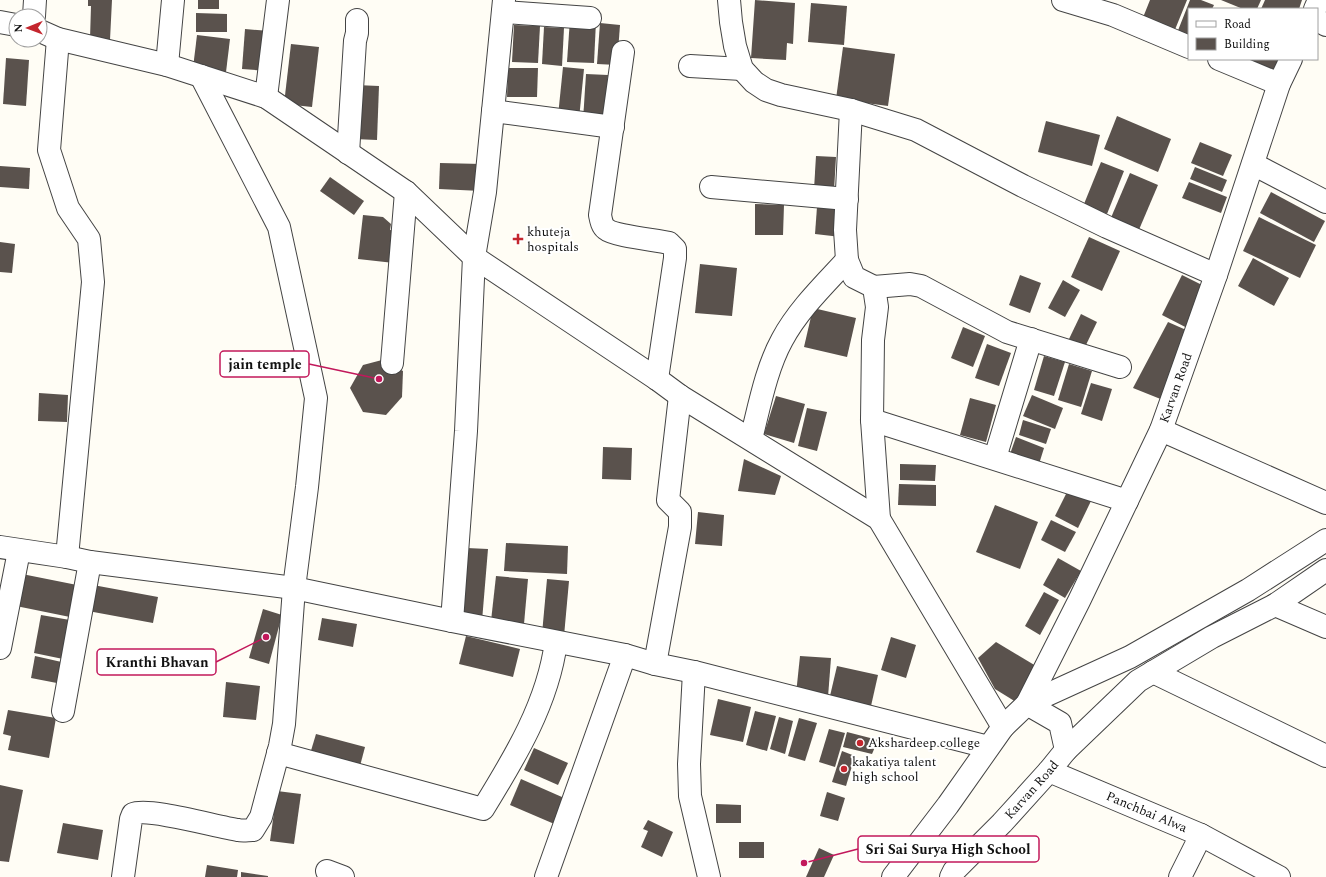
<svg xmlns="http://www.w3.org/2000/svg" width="1326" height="877" viewBox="0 0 1326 877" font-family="Spectral,serif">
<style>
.building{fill:#5a524d}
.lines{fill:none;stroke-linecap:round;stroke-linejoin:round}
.minor-casing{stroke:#444;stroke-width:24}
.minor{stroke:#fff;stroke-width:22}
.poi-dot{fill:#c4262e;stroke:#fff;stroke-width:1.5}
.labels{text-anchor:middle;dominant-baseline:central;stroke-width:4;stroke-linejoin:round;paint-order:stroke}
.poi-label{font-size:13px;fill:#111;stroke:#fff;text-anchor:start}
.street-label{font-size:13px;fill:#111;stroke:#fff}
.leader{fill:none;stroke:#c2185b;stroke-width:1.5}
.callout-dot{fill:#c2185b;stroke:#fff;stroke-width:1.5}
.callout{fill:#fff;stroke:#c2185b;stroke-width:1.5}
.callout-label{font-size:14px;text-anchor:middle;font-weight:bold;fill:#111}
</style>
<rect width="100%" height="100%" fill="#fffdf5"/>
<g class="building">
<polygon points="88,0 112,0 110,40 90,39 91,6 88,6"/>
<rect x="198" y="0" width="21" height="9"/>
<polygon points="755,0 795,3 793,44 787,43 786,60 751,58"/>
<polygon points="1150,0 1187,0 1172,37 1140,25"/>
<polygon points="1190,0 1201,0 1214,5 1212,9 1189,9 1189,37 1177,33"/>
<polygon points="1221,0 1261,0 1257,9 1243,9"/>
<polygon points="1265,0 1302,0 1299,9 1261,9"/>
<polygon points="811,3 847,6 844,45 808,42"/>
<polygon points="196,13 227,14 227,32 196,32"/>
<polygon points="570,19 596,21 594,63 567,62"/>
<polygon points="600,23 620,25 617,65 597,64"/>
<polygon points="514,25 540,26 538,63 512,62"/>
<polygon points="544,27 564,28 562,66 542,64"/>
<polygon points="245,29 270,31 267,71 242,69"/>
<polygon points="197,35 230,39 226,72 193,68"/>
<polygon points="291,44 319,47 312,107 284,104"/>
<polygon points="843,47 895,54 888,106 836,99"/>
<polygon points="6,58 29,60 26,106 3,104"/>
<polygon points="1241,59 1279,59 1273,74"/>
<polygon points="563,67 584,69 579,119 558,116"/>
<polygon points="508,68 538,68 537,97 507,97"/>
<polygon points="586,74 608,75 604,121 583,120"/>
<polygon points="356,85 379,86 377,140 354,139"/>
<polygon points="1117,116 1171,139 1158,172 1104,149"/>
<polygon points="1046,121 1100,135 1092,166 1038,152"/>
<polygon points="1200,142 1232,155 1223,176 1191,163"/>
<polygon points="816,156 836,157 834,190 814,189"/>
<polygon points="1101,162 1124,171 1107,214 1084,204"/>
<polygon points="440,163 482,164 481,191 439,189"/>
<polygon points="0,166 30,168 29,189 0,187"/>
<polygon points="1195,167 1227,180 1222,192 1190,179"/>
<polygon points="1130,173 1158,185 1138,232 1110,220"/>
<polygon points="330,177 364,201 354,215 320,191"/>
<polygon points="1189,182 1227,197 1221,213 1182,198"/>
<polygon points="1271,192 1325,221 1314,242 1260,213"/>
<polygon points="755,204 784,205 783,235 755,235"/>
<polygon points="817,207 843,209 841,237 815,234"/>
<polygon points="363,215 383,217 391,224 390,230 398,231 394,263 358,259"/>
<polygon points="1259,217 1316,245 1300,278 1243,251"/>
<polygon points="1089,237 1120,251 1102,291 1071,277"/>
<polygon points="0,242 15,244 12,273 0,272"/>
<polygon points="1253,258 1289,278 1274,306 1238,286"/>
<polygon points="700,264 737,268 732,316 695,313"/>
<polygon points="1020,275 1041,283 1030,313 1009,305"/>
<polygon points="1182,275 1204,286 1193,331 1162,315"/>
<polygon points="1063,280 1080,290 1065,317 1048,308"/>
<polygon points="813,308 856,318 847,357 804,347"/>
<polygon points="1081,314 1097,322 1085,347 1069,339"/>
<polygon points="1168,322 1193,333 1163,400 1133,388"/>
<polygon points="963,327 985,336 973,367 951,358"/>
<polygon points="987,344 1011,353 999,386 975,378"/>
<polygon points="1044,356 1065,362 1054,396 1034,390"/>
<polygon points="382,360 403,371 402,397 386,415 363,412 350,388 363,365"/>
<polygon points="1069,364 1092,371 1081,407 1058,400"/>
<polygon points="1091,383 1112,389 1102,421 1081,414"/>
<polygon points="39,393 68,395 67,422 38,421"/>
<polygon points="1032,395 1063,408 1055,429 1023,416"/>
<polygon points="776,396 805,404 794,443 764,434"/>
<polygon points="970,398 996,405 986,442 960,435"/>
<polygon points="807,408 827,412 817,451 798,446"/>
<polygon points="1023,420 1051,429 1046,444 1019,435"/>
<polygon points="1016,437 1044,448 1039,464 1010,454"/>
<polygon points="603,447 632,448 631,480 602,479"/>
<polygon points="744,459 781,476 775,495 738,491"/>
<polygon points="900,464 936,465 935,481 900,480"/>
<polygon points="899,484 936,485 936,506 898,505"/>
<polygon points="1068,490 1091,501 1078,528 1055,516"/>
<polygon points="995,505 1038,522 1020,569 976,552"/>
<polygon points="698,512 724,515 722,546 695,544"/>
<polygon points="1051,520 1076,532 1065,552 1041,540"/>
<polygon points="506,543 568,546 567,574 504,571"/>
<polygon points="467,548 488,549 482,621 462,619"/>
<polygon points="1058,558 1081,571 1065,598 1043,585"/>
<polygon points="22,574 77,585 70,617 16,606"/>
<polygon points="496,576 528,579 524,624 491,621"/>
<polygon points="547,579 569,581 564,636 542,634"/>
<polygon points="93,585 158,597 153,623 88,611"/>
<polygon points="1044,592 1059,600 1040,635 1025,626"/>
<polygon points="263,609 282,615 269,664 249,658"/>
<polygon points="41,615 70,620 63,659 34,653"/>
<polygon points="322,618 357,624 353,647 318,640"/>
<polygon points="466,636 520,649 513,677 459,664"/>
<polygon points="891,637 916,645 906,678 881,670"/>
<polygon points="996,642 1036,666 1016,702 995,689 978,658"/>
<polygon points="35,656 66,663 62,684 31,678"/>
<polygon points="800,656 831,658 828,697 796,694"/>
<polygon points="837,666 878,675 871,706 830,696"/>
<polygon points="226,682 260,686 256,720 223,717"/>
<polygon points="718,699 751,707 743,742 710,735"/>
<polygon points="8,710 56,718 49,758 8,750 11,736 3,734"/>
<polygon points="755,711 776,716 767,751 746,745"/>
<polygon points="779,717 793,721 785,754 770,749"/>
<polygon points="799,718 817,723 805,761 788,756"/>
<polygon points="829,729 845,733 835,767 819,762"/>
<polygon points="847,732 878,740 872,754 843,747"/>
<polygon points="316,734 365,747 360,766 310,754"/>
<polygon points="534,748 568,763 558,785 524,770"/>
<polygon points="842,751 855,756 846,786 832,782"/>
<polygon points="521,779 571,801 559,826 510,805"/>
<polygon points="0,785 23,790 9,862 0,861"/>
<polygon points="277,791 301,794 294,844 270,841"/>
<polygon points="827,792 845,798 838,821 820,816"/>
<polygon points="716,804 741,805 741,823 716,823"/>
<polygon points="648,820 673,832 662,857 641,847 648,831 643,829"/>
<polygon points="63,823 103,830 98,860 57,853"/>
<rect x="739" y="842" width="25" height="16"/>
<polygon points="819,848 834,855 824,877 806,877"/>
<polygon points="207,865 238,870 237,877 205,877"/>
<polygon points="241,872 268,876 268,877 241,877"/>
</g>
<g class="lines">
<defs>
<g id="minor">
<polyline points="729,0 731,22 735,46 742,69 754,82 766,90 781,95 851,110 916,130 1023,186 1107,227 1216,275"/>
<polyline points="1063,0 1113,15 1189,47"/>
<polyline points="1315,9 1319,0"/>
<polyline points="503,12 590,18"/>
<polyline points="34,16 35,0"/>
<polyline points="1317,20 1326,25"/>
<polyline points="0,22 16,25"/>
<polyline points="40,31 58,39 167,65 266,97 406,192 474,257 657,379 680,396 879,519 1003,727"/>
<polyline points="58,39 49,150 68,208 89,239 93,282 67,557"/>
<path d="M623,52L600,215C601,220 602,226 606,229C614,236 657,240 669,243L675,249V258L657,379"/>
<polyline points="1219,59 1279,84"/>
<polyline points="167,65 173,0"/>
<polyline points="690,66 742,69"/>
<polyline points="266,97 278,0"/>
<polyline points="851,110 845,230 847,260 854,277 874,287 877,307 873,340 872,420 879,519"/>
<polyline points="493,111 613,127"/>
<polyline points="348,153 355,41 357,33 357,20"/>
<polyline points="1253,164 1326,202"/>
<polyline points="711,187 847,199"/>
<polyline points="874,287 910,284 921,286 1007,332 1120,367"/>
<polyline points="392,363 406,192"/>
<polyline points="872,420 1127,501"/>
<polyline points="1161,430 1326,503"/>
<path d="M751,439C759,408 766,369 782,340C798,310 824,285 847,260"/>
<polyline points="995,458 1031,339"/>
<polyline points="0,547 67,557 90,562 294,588 452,621 625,655 655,664 694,672 988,747"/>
<polyline points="1275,605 1326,627"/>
<polyline points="452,621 466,431 474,257 485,192 504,0"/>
<polyline points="0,648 19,551"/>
<polyline points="655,664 680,527 680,512 668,500 680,396"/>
<polyline points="694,672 689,764 690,796 709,877"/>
<polyline points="1153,672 1326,756"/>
<polyline points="1027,704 1130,657 1248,590 1326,540"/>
<polyline points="1027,704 1060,723 1066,750"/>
<polyline points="63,711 90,562"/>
<path d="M278,753L483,809C515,757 548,703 556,642"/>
<path id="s1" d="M1049,771L1201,835L1180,877"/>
<polyline points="1201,835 1279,877"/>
<polyline points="327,871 343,877"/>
<path d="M123,877L131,819L133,814C148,807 217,827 238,830C243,831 248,830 253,830L261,817L280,746L284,724L294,588L307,487L316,398L279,227L201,76"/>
<polyline points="546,877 625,655"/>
<path id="s2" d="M893,877L948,805L1003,727L1027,704L1079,601L1161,430L1216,275L1279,84L1291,59"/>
<path id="s3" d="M951,877L954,871L1002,823L1049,771L1066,750L1138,681L1212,637L1275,605L1326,570"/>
</g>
</defs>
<use href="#minor" class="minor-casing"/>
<use href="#minor" class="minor"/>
</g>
<g class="poi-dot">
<path d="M516 233h4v4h4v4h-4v4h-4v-4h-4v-4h4z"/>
<circle cx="860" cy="743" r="4"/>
<circle cx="844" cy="769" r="4"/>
</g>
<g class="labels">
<g class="poi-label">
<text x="527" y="232">khuteja<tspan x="527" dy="15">hospitals</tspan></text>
<text x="868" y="743">Akshardeep college</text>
<text x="852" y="762">kakatiya talent<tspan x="852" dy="15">high school</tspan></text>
</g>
<g class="street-label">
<text stroke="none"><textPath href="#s2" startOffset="569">Karvan Road</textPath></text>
<text stroke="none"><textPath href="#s3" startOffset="119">Karvan Road</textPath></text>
<text stroke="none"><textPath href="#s1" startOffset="106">Panchbai Alwa</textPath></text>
</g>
</g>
<path class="leader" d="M379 379L309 364M266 637L216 662M804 863L858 849"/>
<g class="callout-dot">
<circle cx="379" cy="379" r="4"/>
<circle cx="266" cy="637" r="4"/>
<circle cx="804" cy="863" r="4"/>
</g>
<g class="callout">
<rect x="220" y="351" width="89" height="26" rx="4"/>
<rect x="97" y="649" width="119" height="26" rx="4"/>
<rect x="858" y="836" width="181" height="26" rx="4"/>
</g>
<g class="callout-label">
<text x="265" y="369">jain temple</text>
<text x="157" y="667">Kranthi Bhavan</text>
<text x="948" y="854">Sri Sai Surya High School</text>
</g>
<rect x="1188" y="8" width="130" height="52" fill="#ffffff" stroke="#a0a0a0"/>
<rect x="1196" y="21" width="20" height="6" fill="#ffffff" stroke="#a0a0a0"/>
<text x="1224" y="28" font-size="12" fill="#111111">Road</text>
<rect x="1196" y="38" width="20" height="12" fill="#5a524d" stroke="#a0a0a0"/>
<text x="1224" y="48" font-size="12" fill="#111111">Building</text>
<g transform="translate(28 28) rotate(269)"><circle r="19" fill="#ffffff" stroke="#a0a0a0"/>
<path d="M0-3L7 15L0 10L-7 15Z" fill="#c4262e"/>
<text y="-6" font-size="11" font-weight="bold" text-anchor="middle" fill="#111111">N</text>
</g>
</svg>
